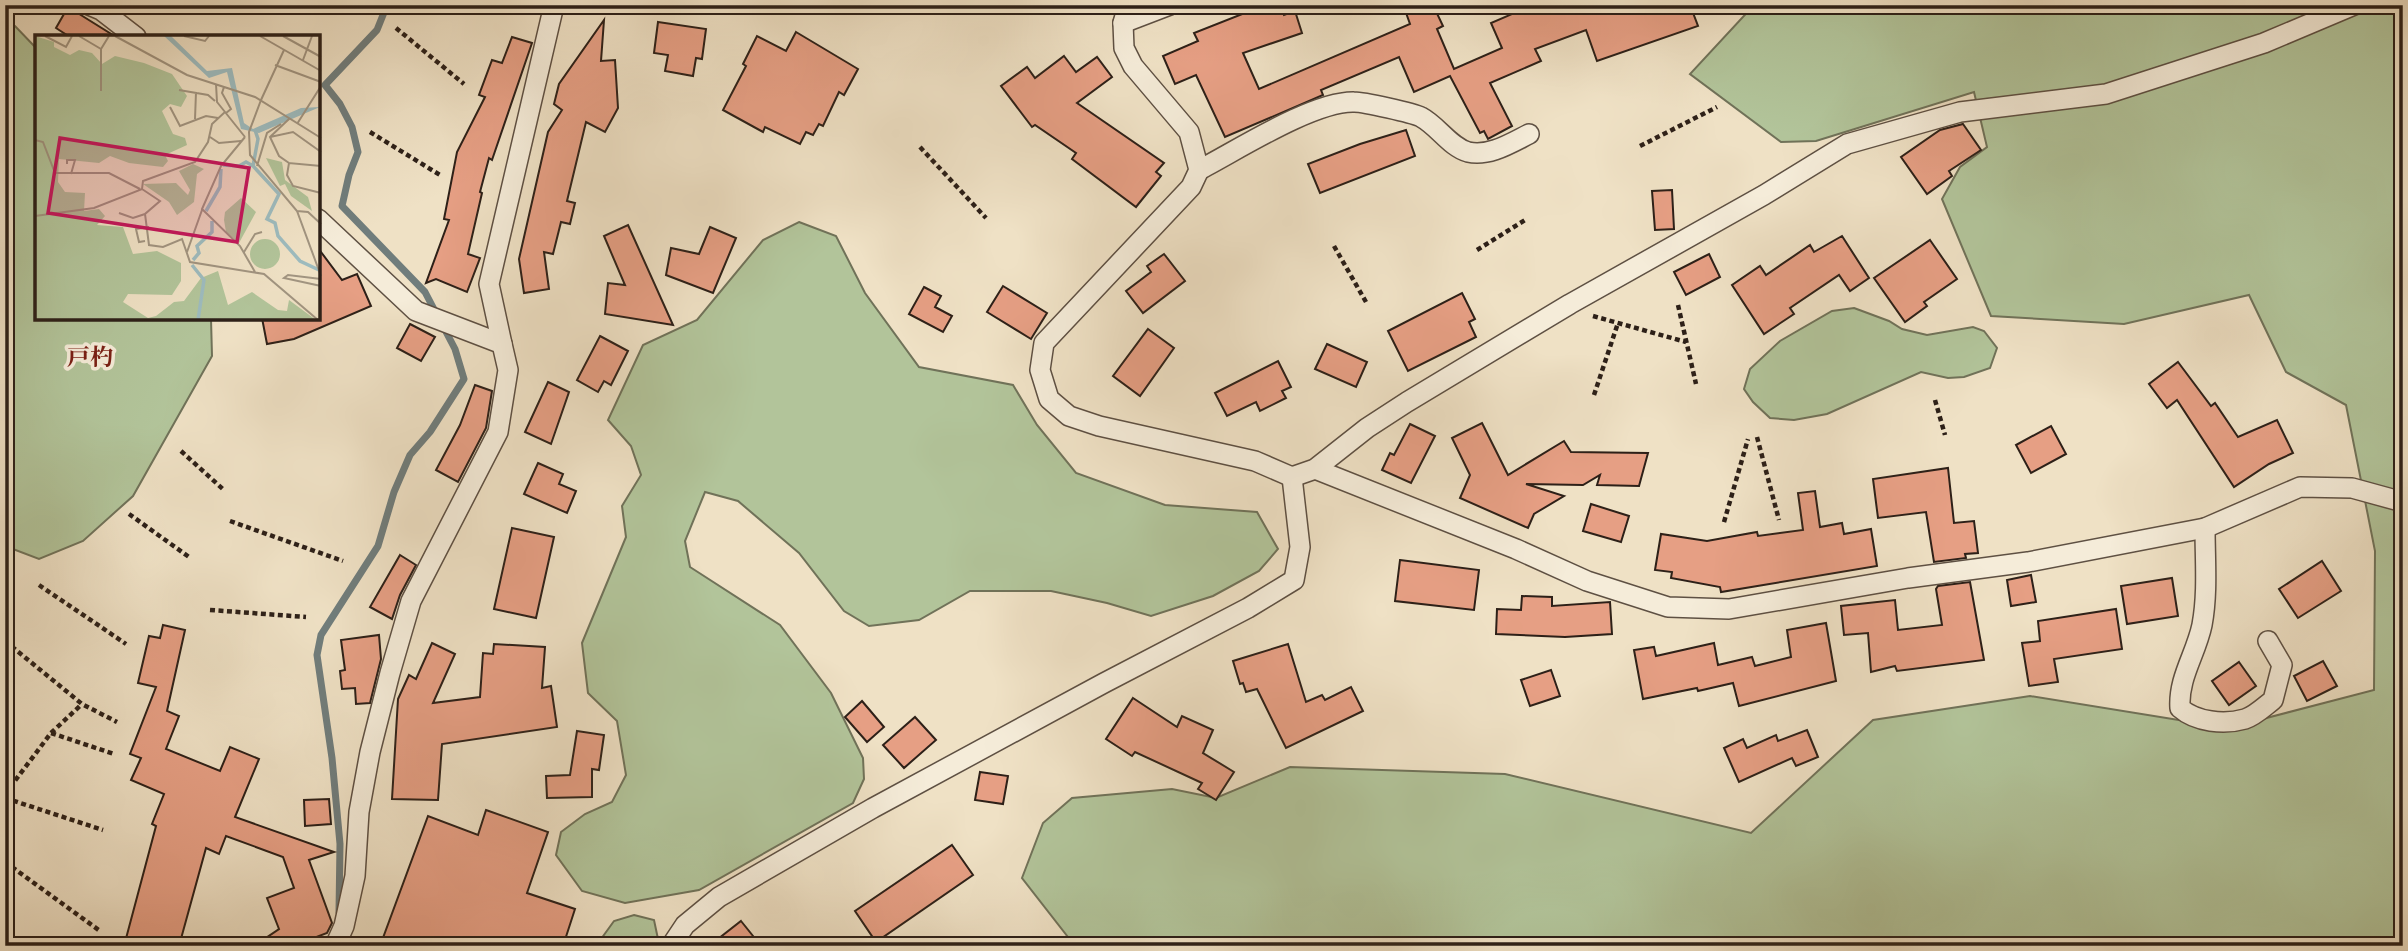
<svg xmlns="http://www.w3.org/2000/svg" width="2408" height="951" viewBox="0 0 2408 951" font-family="'IM FELL French Canon','Noto Serif JP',serif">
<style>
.green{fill:#b2c49a;stroke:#707259;stroke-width:2}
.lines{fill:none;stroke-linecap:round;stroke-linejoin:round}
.stream{stroke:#707d7c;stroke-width:7}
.building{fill:#e69f84;stroke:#2d2018;stroke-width:2}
.street-casing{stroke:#5e5043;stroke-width:22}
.path{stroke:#2d2018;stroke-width:4.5;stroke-dasharray:5 3.5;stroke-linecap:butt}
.street{stroke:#f5ecd9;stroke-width:19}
.labels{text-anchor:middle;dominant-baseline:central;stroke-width:7;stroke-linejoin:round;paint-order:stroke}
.quarter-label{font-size:23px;font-weight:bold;fill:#7a1f14;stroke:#f5ecd9}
.inset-river{fill:none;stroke:#9dbbbe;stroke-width:3.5}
.inset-road{fill:none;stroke:#a19480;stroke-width:2}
.view{fill:#c2185b;fill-opacity:0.15;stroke:#c2185b;stroke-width:3.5}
.inset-edge{fill:none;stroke:#2d2018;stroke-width:3.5}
</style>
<rect width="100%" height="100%" fill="#efe1c5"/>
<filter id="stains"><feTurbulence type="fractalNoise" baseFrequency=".00286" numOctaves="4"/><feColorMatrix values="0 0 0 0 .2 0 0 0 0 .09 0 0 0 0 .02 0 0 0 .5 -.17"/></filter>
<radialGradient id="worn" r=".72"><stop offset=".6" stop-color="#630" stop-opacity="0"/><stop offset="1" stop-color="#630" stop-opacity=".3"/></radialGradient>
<g class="green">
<polygon points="1754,5 2403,5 2403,946 1075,946 1022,878 1043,823 1072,798 1172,789 1216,798 1290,767 1505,774 1751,833 1873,720 2030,696 2228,728 2374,690 2375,551 2346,405 2286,372 2249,295 2124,324 1991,316 1942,199 1960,167 1987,147 1974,92 1816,141 1781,142 1690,74"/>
<polygon points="5,20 15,26 37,49 37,318 211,319 212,356 133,496 83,541 39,559 5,546"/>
<polygon points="799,222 836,236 865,293 919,367 1013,385 1037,425 1076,473 1165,505 1257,512 1278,549 1259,571 1213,596 1151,616 1107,603 1051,591 970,591 919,620 869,626 844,611 799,553 738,501 705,492 685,541 690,567 780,625 831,693 863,758 864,779 853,803 699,890 625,903 582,891 556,855 561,832 585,814 612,802 626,775 617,721 588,693 582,643 626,537 622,506 641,475 631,446 608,420 643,345 697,320 763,240"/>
<polygon points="1854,308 1889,321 1902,329 1927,335 1973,327 1984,331 1997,348 1990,368 1964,377 1948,378 1921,372 1827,414 1794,420 1770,418 1753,402 1744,389 1750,369 1780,341 1832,311"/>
<polygon points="634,915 654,920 658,939 655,946 596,946 614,921"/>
</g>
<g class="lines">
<g class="stream">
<polyline points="387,5 377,30 325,85 340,104 352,127 358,152 349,175 342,206 425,292 437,315"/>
<polyline points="339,912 340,844 332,758 317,655 321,635 378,546 394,492 410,455 430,432 464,379 455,349 443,326"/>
<polyline points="319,946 335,936"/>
</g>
</g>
<g class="building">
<polygon points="1265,5 1281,5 1284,15 1295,11 1302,33 1243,53 1259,89 1410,24 1405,10 1415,5 1433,5 1443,26 1437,29 1454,69 1502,48 1491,23 1533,5 1690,5 1698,26 1597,61 1586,30 1535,49 1541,61 1490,83 1512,126 1488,139 1484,131 1480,133 1450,76 1414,92 1399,57 1321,90 1323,95 1225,137 1196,75 1175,84 1163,56 1198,41 1194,33"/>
<polygon points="68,7 116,37 70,37 56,28"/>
<polygon points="604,20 601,61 615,60 618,108 605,132 586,122 567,201 575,203 570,224 561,222 553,254 544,252 549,289 524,293 519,259 548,132 562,110 554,104 559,84"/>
<polygon points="658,22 706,29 702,59 696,58 693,76 665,71 668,55 654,53"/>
<polygon points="796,32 858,69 844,95 839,92 823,126 819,124 813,135 806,132 800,144 765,127 763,132 723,110 746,66 743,64 757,36 786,51"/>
<polygon points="512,37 532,43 492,160 489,158 480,192 482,193 468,254 480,258 467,292 436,279 426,283 449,220 444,219 457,152 485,97 479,95 492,60 502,63"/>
<polygon points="1064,56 1076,72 1097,57 1112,77 1077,103 1164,163 1156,172 1161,176 1136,207 1072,159 1076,153 1035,125 1032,127 1001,86 1027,67 1035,78"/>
<polygon points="1963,124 1981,150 1949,171 1952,176 1927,194 1901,157 1940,130"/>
<polygon points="1406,130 1415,156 1320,193 1308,164 1360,144"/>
<polygon points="1672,190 1674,229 1655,230 1652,191"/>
<polygon points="628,225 673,325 605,314 608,283 625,285 604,236"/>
<polygon points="710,227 736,238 713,293 666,275 671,248 699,254"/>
<polygon points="1842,236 1869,278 1850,291 1839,275 1790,308 1794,314 1764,334 1732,285 1760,266 1766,275 1810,245 1814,252"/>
<polygon points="1930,240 1957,279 1924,302 1927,306 1905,322 1874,278"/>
<polygon points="318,248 342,280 357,274 371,306 294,339 267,344 262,318 318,318"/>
<polygon points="1164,254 1185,281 1143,313 1126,291 1151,272 1147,266"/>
<polygon points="1709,254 1720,277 1686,295 1674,272"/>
<polygon points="1003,286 1047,313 1031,339 987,312"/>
<polygon points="924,287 941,296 935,307 952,316 943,332 909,314"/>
<polygon points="1462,293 1475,319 1469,322 1476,337 1408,371 1388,331"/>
<polygon points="410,324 435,337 421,361 397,348"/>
<polygon points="1148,329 1174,348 1140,396 1113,376"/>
<polygon points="600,336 628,351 611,385 604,381 598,392 577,380"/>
<polygon points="1327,344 1367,362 1356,387 1315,369"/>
<polygon points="1278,361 1291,387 1282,391 1286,398 1260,411 1256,402 1227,416 1215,393"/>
<polygon points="2178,362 2211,406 2215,403 2238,437 2277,420 2293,453 2269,464 2234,487 2177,400 2167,408 2149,384"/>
<polygon points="548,382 569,392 551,444 525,432"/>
<polygon points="475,385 492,391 486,428 458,482 436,470 460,425"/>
<polygon points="1482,423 1508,475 1564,441 1571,452 1648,453 1639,486 1597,485 1600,475 1583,485 1526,484 1564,496 1534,514 1528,528 1460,498 1470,475 1452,438"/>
<polygon points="1410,424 1435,436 1411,483 1382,470 1390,453 1394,455"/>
<polygon points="2051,426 2066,454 2031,473 2016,445"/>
<polygon points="538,463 563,474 559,484 576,491 567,513 524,494"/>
<polygon points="1948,468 1954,523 1974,521 1978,553 1965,554 1966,558 1934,562 1926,512 1878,518 1873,479"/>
<polygon points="1815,491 1820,527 1842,523 1844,534 1871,529 1877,566 1721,592 1720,587 1671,578 1672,572 1655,570 1661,534 1707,541 1757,532 1758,536 1803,530 1798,493"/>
<polygon points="1591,504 1629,516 1621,542 1583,531"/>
<polygon points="512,528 554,537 536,618 494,609"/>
<polygon points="400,555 416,565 400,595 392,619 370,607"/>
<polygon points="1400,560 1479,570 1474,610 1395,601"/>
<polygon points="2322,561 2341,591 2298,618 2279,589"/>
<polygon points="2031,575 2036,602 2011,606 2007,580"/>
<polygon points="2172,578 2178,616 2127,624 2121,586"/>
<polygon points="1970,582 1984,660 1897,671 1895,666 1871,672 1868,633 1844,635 1841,606 1895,600 1898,630 1942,625 1936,589 1938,586"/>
<polygon points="1522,596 1552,597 1552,606 1610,602 1612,634 1565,637 1496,634 1497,609 1521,610"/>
<polygon points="2116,609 2122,649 2054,659 2058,682 2029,686 2022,643 2040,641 2038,621"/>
<polygon points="1826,623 1836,681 1739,706 1733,683 1698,691 1697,688 1643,699 1634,650 1654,647 1656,656 1714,643 1718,665 1752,657 1755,666 1791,657 1787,630"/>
<polygon points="163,625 185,630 167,711 179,716 166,749 220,771 230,747 259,759 235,817 334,852 309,860 332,923 327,933 293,946 254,946 279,929 267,898 294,888 283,857 226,836 219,854 206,848 179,946 124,946 156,826 152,824 164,794 131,780 141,758 130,754 156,687 138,683 149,636 160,638"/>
<polygon points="379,635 381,659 370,703 356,704 355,688 342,689 340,671 345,670 341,640"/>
<polygon points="432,643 455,654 433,703 480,697 483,653 493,654 494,644 545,647 542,688 551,686 557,727 442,744 438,800 392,799 398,699 409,675 416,679"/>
<polygon points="1288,644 1306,702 1322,695 1325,700 1351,687 1363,711 1286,748 1257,689 1246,692 1243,683 1240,684 1233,661"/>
<polygon points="2323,661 2337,686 2307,701 2294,676"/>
<polygon points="2239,662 2256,686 2229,705 2212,681"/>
<polygon points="1551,670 1560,696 1530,706 1521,680"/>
<polygon points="1133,698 1177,727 1182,716 1213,730 1203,753 1234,772 1216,800 1198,789 1202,783 1135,752 1132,756 1106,739"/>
<polygon points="862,701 884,727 867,742 845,717"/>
<polygon points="915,717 936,740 904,768 883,745"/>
<polygon points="1807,730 1818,757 1796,766 1792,758 1739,782 1724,748 1743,739 1747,748 1776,735 1778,741"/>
<polygon points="577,731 604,735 599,770 592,769 592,797 547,798 546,776 570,775"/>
<polygon points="980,772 1008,776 1003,804 975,800"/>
<polygon points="329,799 331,824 305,826 304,800"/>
<polygon points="486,810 548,832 527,893 575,909 563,946 380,946 428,816 478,835"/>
<polygon points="952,845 973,875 876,942 855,911"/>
<polygon points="741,921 761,946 709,946"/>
</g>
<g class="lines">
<defs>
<g id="street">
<polyline points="89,5 101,10 136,37"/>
<polyline points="1128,5 1123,23 1124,48 1133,66 1189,132 1199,170 1191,187 1044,343 1040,370 1049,399 1069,416 1099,426 1255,461 1292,477 1315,469 1367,428 1407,402 1570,304 1764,195 1847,144 1960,112 2106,94 2264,43 2354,5"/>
<polyline points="1123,23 1170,5"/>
<path d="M1199,170C1236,151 1313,101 1354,102C1364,102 1413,113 1421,117C1438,126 1450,147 1468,152C1489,157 1511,143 1529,134"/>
<polyline points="318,219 416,311 502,344 508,370 498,432 411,601 390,673 370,752 359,812 355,876 344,926 335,946"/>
<polyline points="502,344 489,284 554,5"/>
<polyline points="1315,469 1516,549 1587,581 1668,607 1729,609 1908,578 2028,562 2205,528 2300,487 2352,488 2403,502"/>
<path d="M2205,528C2205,560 2208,593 2202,625C2196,654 2178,678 2180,708C2196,722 2224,725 2245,719C2255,716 2265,706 2273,700L2282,665L2268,641"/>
<polyline points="671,946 685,925 719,897 873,808 1104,683 1248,608 1294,580 1300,547 1292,477"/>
</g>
</defs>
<use href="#street" class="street-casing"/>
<g class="path">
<polyline points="396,28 464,84"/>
<polyline points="370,132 440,175"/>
<polyline points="1640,146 1717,107"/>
<polyline points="920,147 986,218"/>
<polyline points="1334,246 1366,302"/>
<polyline points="1477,250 1525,220"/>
<polyline points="1678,305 1696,384"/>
<polyline points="1593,316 1686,342"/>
<polyline points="1594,395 1618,323"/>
<polyline points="1935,400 1945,435"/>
<polyline points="1757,437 1779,520"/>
<polyline points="181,451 225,491"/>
<polyline points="129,514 189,557"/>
<polyline points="230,521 343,561"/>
<polyline points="1724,522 1748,439"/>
<polyline points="39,585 126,644"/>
<polyline points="210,610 306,617"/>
<polyline points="5,641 82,704 117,722"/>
<polyline points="51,733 82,704"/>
<polyline points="5,794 51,733 114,754"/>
<polyline points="5,798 103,830"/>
<polyline points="5,862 100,931"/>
</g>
<use href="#street" class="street"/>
</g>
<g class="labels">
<g class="quarter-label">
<text x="90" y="357">戸杓</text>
</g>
</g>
<g transform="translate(35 35)">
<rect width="285" height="285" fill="#efe1c5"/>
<path d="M0,1L19,7V12L35,20L44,15L57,18L67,29L80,21L109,28L137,39L152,61L146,72L135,69L127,76L138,99L150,103L152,110L130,120L133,126L128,132L94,128L75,121L64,128L24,124L23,147L30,157L50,158L49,176L64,174L70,181L62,190L88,192L98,219L122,216L146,228V246L137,260L93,259L88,267L113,283L121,281L139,267L149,266L166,243L183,236L193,270L217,257L243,275L252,276L254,265L281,285H0ZM231,123L247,127L250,145L273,162L277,176L256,161L250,149L245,151ZM158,129L169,134L162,139L159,167L142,180L134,167L108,149L141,148L153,160L155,155L144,136ZM206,163L221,177L204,208L191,197L189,185L190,177ZM215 219a15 15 0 1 1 30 0a15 15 0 1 1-30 0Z" fill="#b2c49a"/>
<path d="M129,1H136L172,36L197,33L209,88L218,94L266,73L285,72L224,98L206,94L192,37L174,43Z" fill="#9dbbbe"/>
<path class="inset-river" d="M220,95L223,104L218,131L244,159L232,184L240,188L243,201L265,226L284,235M188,130L204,131L211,127L218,131M171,176L185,152L186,134M158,225L164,218L162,211L177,197V186M157,230L169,245L163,285"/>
<path class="inset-road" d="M10,1L31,12L37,1M44,1L66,14M80,1L152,40L220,62L286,103M149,1L170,6L174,1M225,1L286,36M248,1L286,22M268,25L277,1M240,30L286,47M181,49L182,67L210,102M189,52L187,58L196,74L191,78M144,55L173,60L180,66M66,56V14L74,1M226,65L249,15M226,65L214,97L215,120L262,176L286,241M135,72L145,91L171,81L183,83M160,84L161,57M262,89L286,51M175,102L184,108L206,106M210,102L186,131L167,174L205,211L220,237M235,102L258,97L286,117M0,105L8,107L20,138H74L105,154M254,128L244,121L235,102L254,84M32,129V125H40L36,139M222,131L232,98L246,89M286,131L254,128L252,140L258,151L286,158M107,154L108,146L160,127L173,107L177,89L190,77M262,176L273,177L286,189M84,178L98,183L110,179M0,181L59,173L107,154L125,166L110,179L114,210L128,212L147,204L155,227L229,239L283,285M110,206L104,207L101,194L114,192M152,217L167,175M209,217L220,199L227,197M286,244L253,240L249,243L286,251"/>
<path class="view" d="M25,103L214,133L202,207L13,178Z"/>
<rect width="285" height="285" class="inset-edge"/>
</g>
<rect width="2408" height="951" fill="none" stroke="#efe1c5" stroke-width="28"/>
<rect x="7" y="7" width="2394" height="937" fill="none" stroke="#2d2018" stroke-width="3.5"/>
<rect x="14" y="14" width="2380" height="923" fill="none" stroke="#2d2018" stroke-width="2"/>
<rect width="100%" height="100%" filter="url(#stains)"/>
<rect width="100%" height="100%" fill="url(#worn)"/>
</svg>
